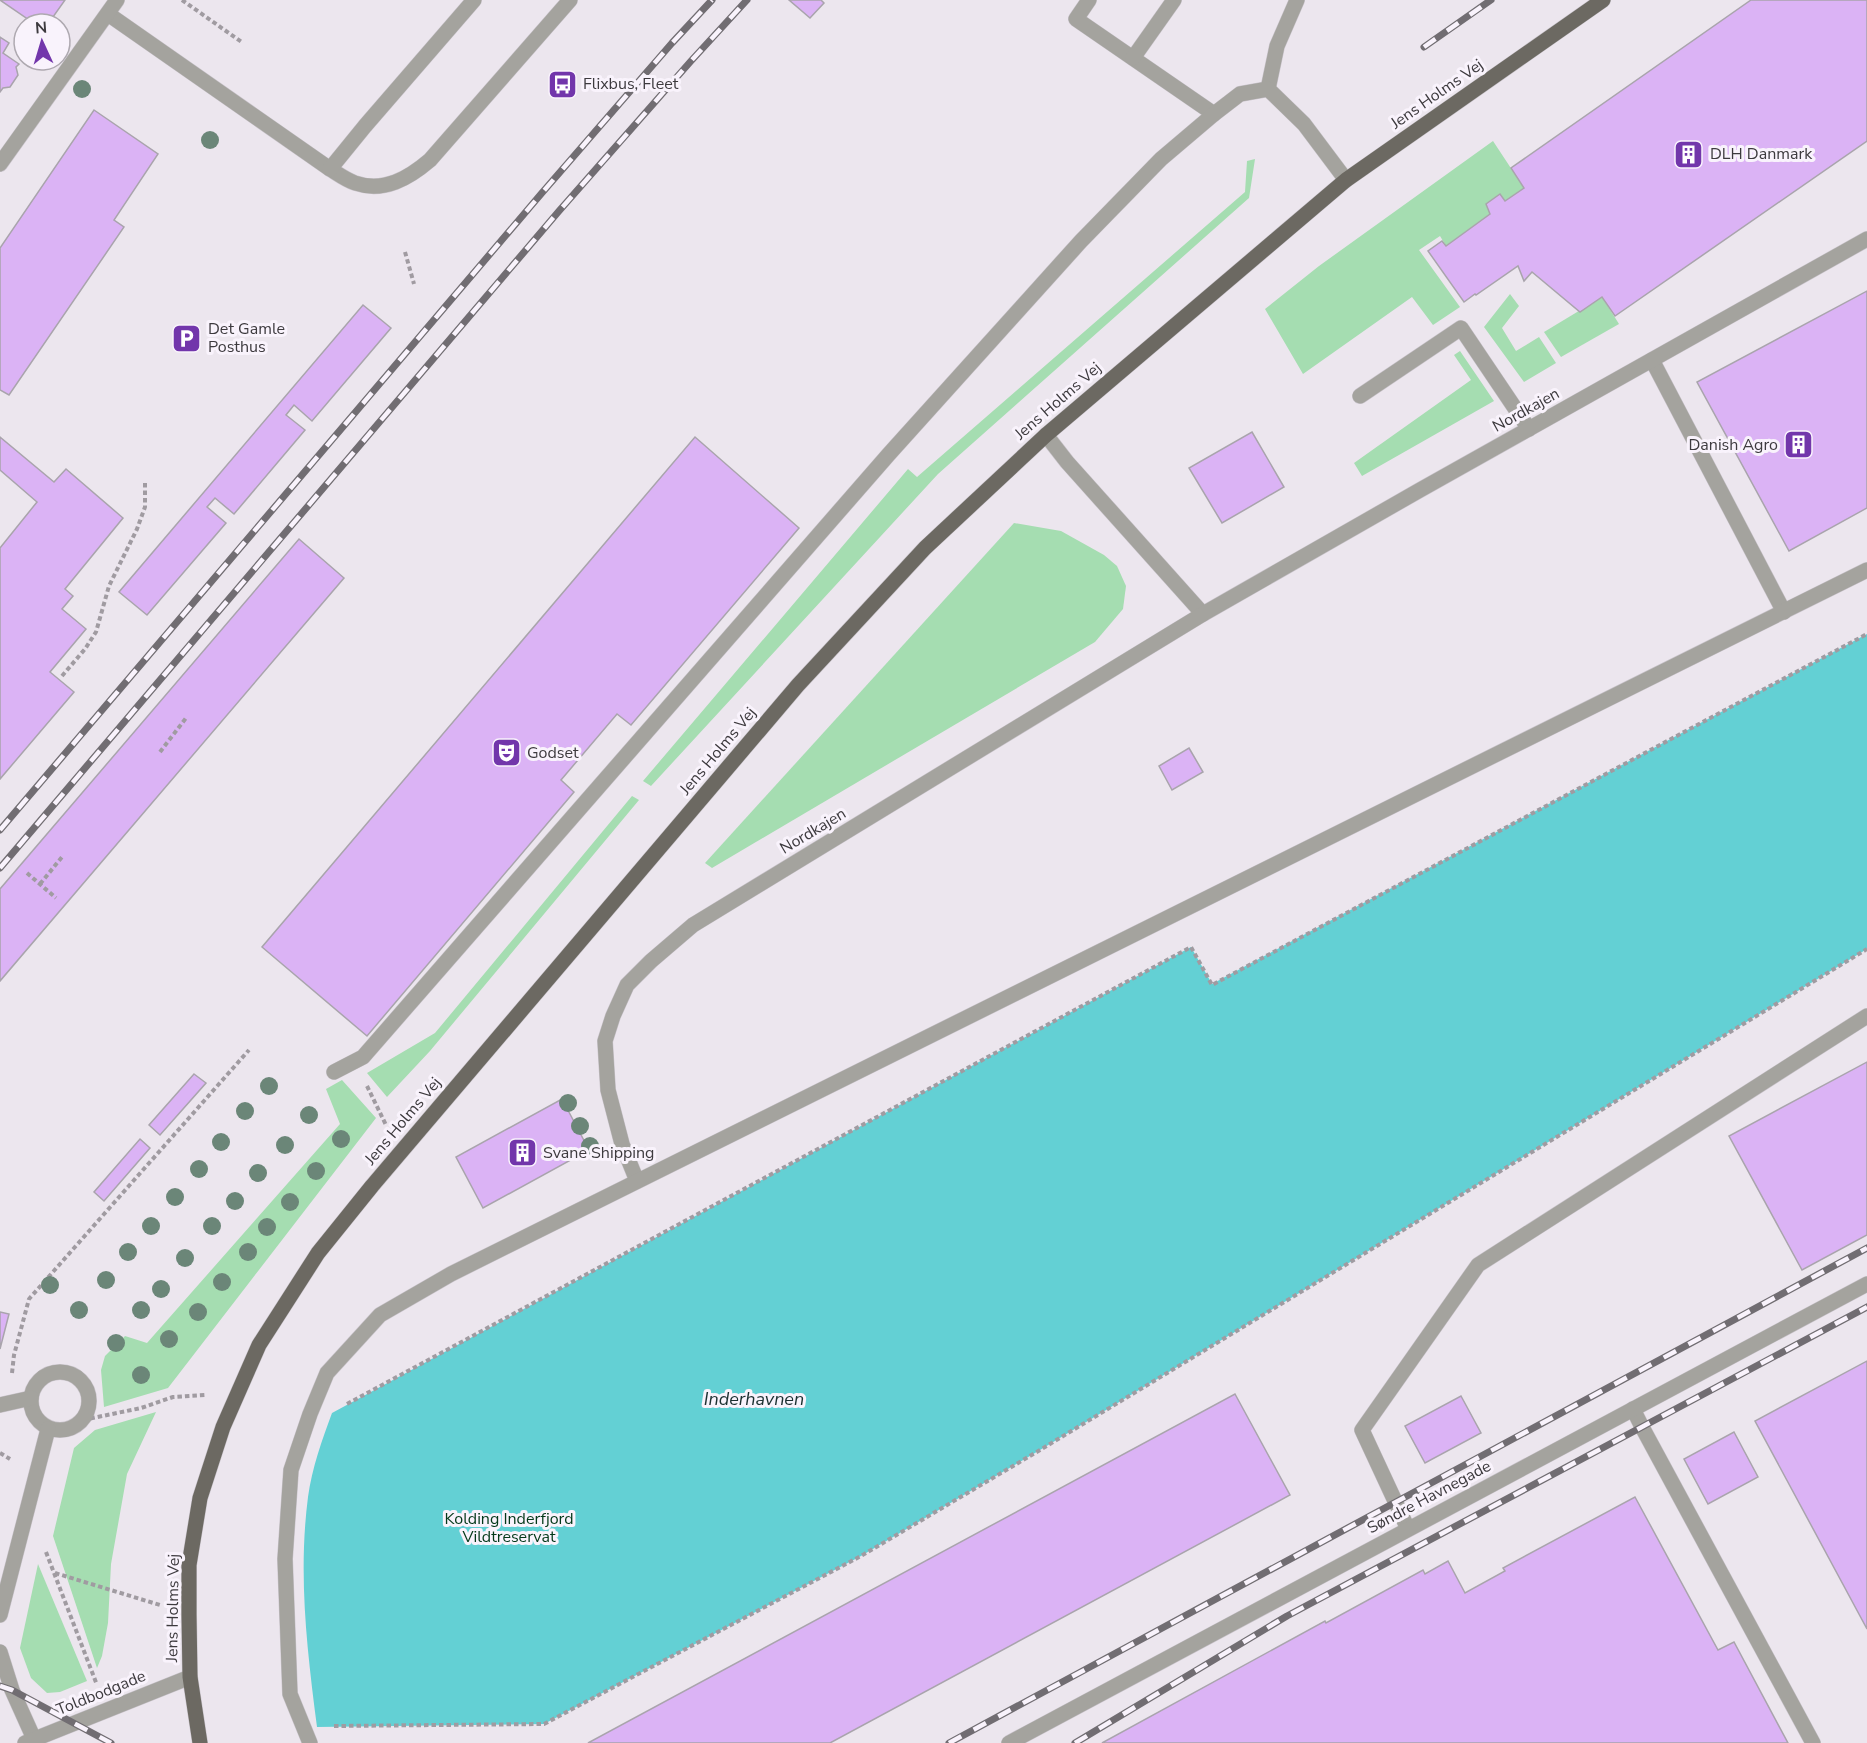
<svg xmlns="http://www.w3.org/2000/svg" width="1867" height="1743" viewBox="0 0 1867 1743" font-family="'Nunito Sans',sans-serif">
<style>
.green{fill:#a5ddb1}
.water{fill:#63d0d4}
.building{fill:#dbb3f5;stroke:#a9a4ac;stroke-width:1.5}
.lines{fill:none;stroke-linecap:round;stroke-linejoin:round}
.minor-casing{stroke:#c9c4cb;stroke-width:16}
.major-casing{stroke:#c9c4cb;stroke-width:16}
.path{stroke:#a09ba1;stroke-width:4;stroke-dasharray:4.5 3;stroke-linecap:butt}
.minor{stroke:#a4a39e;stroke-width:15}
.major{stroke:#6c6962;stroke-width:15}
.rail-casing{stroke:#716d72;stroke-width:7}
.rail{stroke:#f9f3fc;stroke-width:4.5;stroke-dasharray:14;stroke-linecap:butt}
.tree{fill:#6b8678}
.labels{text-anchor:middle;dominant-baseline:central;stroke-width:6;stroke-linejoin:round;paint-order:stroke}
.poi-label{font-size:16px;fill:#3d3a3e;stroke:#f9f3fc;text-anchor:start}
.street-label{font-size:16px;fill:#3d3a3e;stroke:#f9f3fc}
.park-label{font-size:16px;fill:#023818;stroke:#f9f3fc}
.water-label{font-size:18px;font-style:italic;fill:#1b2f30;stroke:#f9f3fc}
</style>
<rect width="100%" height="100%" fill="#ece6ee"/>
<g class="green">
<polygon points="1493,141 1524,188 1505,201 1500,194 1486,204 1490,214 1446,246 1440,236 1419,250 1460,307 1433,325 1412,297 1303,374 1265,309 1319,266"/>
<polygon points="1255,159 1249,198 938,474 651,786 643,781 908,469 917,477 1245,192 1247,161"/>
<polygon points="1510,294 1519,306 1502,328 1516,351 1539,337 1556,363 1524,382 1484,327"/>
<polygon points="1602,297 1619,324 1561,357 1544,332"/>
<polygon points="1460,351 1494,401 1362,476 1354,463 1471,380 1454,355"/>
<polygon points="1014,523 1061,531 1104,555 1117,566 1126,586 1123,609 1095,642 712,868 705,863"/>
<polygon points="632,796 639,800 430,1051 387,1097 367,1073 435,1033"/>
<polygon points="342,1080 376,1118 168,1388 104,1407 101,1370 105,1356 125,1336 147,1343 340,1124 326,1089"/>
<polygon points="156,1412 127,1474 111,1564 108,1623 102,1656 97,1668 53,1536 74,1448 95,1430"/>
<polygon points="38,1564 87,1681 60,1692 47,1693 31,1678 20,1648"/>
</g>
<path class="water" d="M1867,634V949L1040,1450L861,1556L544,1724L317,1727C307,1649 298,1575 308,1497C312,1468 322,1440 332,1413L1191,947L1212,984Z"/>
<g class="building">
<polygon points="0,0 65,0 48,24 35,24"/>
<polygon points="789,0 821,0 824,3 810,18"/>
<polygon points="1751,0 1867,0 1867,141 1615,316 1602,297 1580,312 1532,272 1524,281 1518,266 1476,295 1475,294 1464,302 1428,251 1442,241 1446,246 1490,214 1486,204 1500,194 1505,201 1524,188 1511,168"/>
<polygon points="0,37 9,43 3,53 19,64 16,67 18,75 10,87 3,88 0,92"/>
<polygon points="94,110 158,154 114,220 124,227 9,395 0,390 0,248"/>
<polygon points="1867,291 1867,508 1789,551 1697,382"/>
<polygon points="363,305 391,328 312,421 294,405 286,415 305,430 234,514 215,498 207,507 226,523 147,615 119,592"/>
<polygon points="1252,432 1284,487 1222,523 1189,468"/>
<polygon points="0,437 54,482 66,469 123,518 65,589 73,596 62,609 86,629 50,672 74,692 0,779 0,548 37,502 0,470"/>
<polygon points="695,437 799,528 631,725 617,714 561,780 574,792 367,1036 262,947"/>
<polygon points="299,539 344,578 0,981 0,889"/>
<polygon points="1189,748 1203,772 1172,790 1159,766"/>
<polygon points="1867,1062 1867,1235 1802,1270 1729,1136"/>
<polygon points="194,1074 206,1083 160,1135 149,1125"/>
<polygon points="562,1099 589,1150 483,1208 456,1157"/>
<polygon points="140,1139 150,1148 104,1201 94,1192"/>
<polygon points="0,1312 9,1314 0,1349"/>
<polygon points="1867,1361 1867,1629 1755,1421"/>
<polygon points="1235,1394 1290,1495 830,1743 588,1743"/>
<polygon points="1461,1396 1481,1433 1425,1463 1405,1426"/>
<polygon points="1734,1432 1758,1477 1708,1504 1684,1459"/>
<polygon points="1635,1497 1718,1650 1734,1642 1788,1743 1102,1743 1325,1621 1326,1623 1423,1570 1425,1574 1448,1561 1465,1593 1505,1571 1503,1568"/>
</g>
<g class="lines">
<defs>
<g id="minor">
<polyline points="1089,0 1076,19 1214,114"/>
<path d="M108,14L330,169C338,174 346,180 355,183C384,193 409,178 430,160L570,0"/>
<polyline points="1133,58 1174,0"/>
<polyline points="1268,89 1277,46 1297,0"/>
<polyline points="0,164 117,0"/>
<polyline points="330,169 365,126 474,0"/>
<polyline points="1652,360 1784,612"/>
<polyline points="1360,396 1461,328 1529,429"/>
<polyline points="1046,435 1067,462 1203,614"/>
<polyline points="334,1072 363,1057 889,454 1081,241 1161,159 1214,114 1240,94 1268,89 1304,124 1346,180"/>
<polyline points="637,1181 622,1144 608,1090 605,1041 613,1016 627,985 651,961 693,925 1203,614 1420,490 1867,239"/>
<circle cx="60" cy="1401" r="29"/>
<polyline points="0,1405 31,1398"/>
<polyline points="1633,1409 1642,1427 1813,1743"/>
<polyline points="1408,1529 1362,1430 1478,1265 1867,1016"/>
<polyline points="0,1615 48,1429"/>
<polyline points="0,1652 12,1690 34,1739"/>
<polyline points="25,1743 190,1677"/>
<polyline points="310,1743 290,1694 285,1559 291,1470 310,1414 327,1373 380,1315 451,1274 1867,570"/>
<polyline points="1009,1743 1867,1284"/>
</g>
<polyline id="major" points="200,1743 190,1677 189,1615 189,1565 200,1498 223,1427 259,1345 318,1253 372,1186 798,685 925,548 1046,435 1346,180 1603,0"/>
</defs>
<use href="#minor" class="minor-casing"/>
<use href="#major" class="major-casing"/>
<g class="path">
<polyline points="182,0 243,43"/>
<polyline points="405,252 414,284"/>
<polyline points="62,676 85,649 96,632 109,586 137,529 145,507 145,483"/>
<polyline points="160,752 186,718"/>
<polyline points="27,873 56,898"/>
<polyline points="40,884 62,857"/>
<polyline points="367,1086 386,1125"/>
<polyline points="12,1373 14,1355 29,1299 249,1050"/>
<polyline points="347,1404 1191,947 1212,985 1867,634"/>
<polyline points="83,1420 141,1408 173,1397 205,1395"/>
<polyline points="0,1453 10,1459"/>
<polyline points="46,1552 97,1685"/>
<polyline points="55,1573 160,1605"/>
<polyline points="334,1726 544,1724 861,1556 1040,1450 1867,949"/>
</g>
<use href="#minor" class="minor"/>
<use href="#major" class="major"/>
<defs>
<g id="rail">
<polyline points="1424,47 1491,0"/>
<polyline points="0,830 541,194 672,43 712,0"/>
<polyline points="0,868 559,211 691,61 747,0"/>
<polyline points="0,1686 12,1690 111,1743"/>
<polyline points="949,1743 1867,1248"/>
<polyline points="1075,1743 1287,1616 1867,1307"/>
</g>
</defs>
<use href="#rail" class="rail-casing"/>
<use href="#rail" class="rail"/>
</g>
<g class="tree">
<circle cx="82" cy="89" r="9"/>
<circle cx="210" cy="140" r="9"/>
<circle cx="269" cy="1086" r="9"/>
<circle cx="568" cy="1103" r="9"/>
<circle cx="245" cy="1111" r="9"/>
<circle cx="309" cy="1115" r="9"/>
<circle cx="580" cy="1126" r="9"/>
<circle cx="341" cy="1139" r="9"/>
<circle cx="221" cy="1142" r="9"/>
<circle cx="285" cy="1145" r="9"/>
<circle cx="590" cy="1146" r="9"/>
<circle cx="199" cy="1169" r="9"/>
<circle cx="316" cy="1171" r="9"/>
<circle cx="258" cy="1173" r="9"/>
<circle cx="175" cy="1197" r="9"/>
<circle cx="235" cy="1201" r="9"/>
<circle cx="290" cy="1202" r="9"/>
<circle cx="151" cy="1226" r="9"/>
<circle cx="212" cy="1226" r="9"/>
<circle cx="267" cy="1227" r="9"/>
<circle cx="128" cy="1252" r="9"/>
<circle cx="248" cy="1252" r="9"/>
<circle cx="185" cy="1258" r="9"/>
<circle cx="106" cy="1280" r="9"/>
<circle cx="222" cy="1282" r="9"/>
<circle cx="50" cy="1285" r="9"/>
<circle cx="161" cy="1289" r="9"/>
<circle cx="79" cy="1310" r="9"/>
<circle cx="141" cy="1310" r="9"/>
<circle cx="198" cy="1312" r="9"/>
<circle cx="169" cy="1339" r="9"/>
<circle cx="116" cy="1343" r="9"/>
<circle cx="141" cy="1375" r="9"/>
</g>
<defs>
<symbol id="bus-square" viewBox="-11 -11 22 22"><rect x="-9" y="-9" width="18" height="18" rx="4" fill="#7236ab" stroke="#f9f3fc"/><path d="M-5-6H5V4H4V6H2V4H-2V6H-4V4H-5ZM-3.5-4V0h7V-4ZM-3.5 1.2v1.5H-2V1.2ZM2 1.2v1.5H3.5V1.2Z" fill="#fff"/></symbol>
<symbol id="building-square" viewBox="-11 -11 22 22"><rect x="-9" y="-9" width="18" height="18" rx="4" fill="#7236ab" stroke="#f9f3fc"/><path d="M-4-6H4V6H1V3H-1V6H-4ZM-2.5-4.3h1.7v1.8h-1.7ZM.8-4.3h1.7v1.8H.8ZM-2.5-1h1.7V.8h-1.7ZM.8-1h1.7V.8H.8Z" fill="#fff"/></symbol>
<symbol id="parking-square" viewBox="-11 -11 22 22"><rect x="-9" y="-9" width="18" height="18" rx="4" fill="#7236ab" stroke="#f9f3fc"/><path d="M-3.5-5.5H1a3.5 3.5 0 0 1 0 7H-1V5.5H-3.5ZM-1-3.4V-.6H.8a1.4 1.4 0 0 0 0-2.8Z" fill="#fff"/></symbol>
<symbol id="theatre-square" viewBox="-11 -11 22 22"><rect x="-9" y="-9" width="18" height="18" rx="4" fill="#7236ab" stroke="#f9f3fc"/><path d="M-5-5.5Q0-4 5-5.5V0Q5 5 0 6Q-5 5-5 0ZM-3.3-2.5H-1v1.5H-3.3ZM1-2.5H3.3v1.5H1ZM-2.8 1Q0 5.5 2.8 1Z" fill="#fff"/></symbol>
</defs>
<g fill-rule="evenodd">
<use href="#bus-square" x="546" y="68" width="33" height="33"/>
<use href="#building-square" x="1672" y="138" width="33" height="33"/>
<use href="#parking-square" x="170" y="322" width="33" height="33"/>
<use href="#building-square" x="1782" y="428" width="33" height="33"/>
<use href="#theatre-square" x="490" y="736" width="33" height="33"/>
<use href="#building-square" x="506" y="1136" width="33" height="33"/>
</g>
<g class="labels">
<g class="poi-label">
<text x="583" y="84">Flixbus, Fleet</text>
<text x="1710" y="154">DLH Danmark</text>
<text x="208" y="329">Det Gamle<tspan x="208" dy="18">Posthus</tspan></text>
<text x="1778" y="445" text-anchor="end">Danish Agro</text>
<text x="527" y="753">Godset</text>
<text x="543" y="1153">Svane Shipping</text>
</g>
<g class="street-label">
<text transform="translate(1437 94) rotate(-35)">Jens Holms Vej</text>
<text transform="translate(1058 401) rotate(-41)">Jens Holms Vej</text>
<text transform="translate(1526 410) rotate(-29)">Nordkajen</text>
<text transform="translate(718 751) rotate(-50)">Jens Holms Vej</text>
<text transform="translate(813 831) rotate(-31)">Nordkajen</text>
<text transform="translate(403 1121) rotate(-50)">Jens Holms Vej</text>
<text transform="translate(1429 1497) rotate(-28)">Søndre Havnegade</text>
<text transform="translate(173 1608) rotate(-89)">Jens Holms Vej</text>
<text transform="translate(101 1693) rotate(-22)">Toldbodgade</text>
</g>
<g class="park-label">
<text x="509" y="1519">Kolding Inderfjord<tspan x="509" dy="18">Vildtreservat</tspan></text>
</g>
<g class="water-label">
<text x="754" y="1399">Inderhavnen</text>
</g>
</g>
<g transform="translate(42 42) rotate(356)"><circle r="28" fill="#f9f3fc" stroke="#aea9b0" stroke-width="1.5"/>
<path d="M0-4.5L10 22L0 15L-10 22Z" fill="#7236ab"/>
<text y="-9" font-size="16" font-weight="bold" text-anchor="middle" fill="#3d3a3e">N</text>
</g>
</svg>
